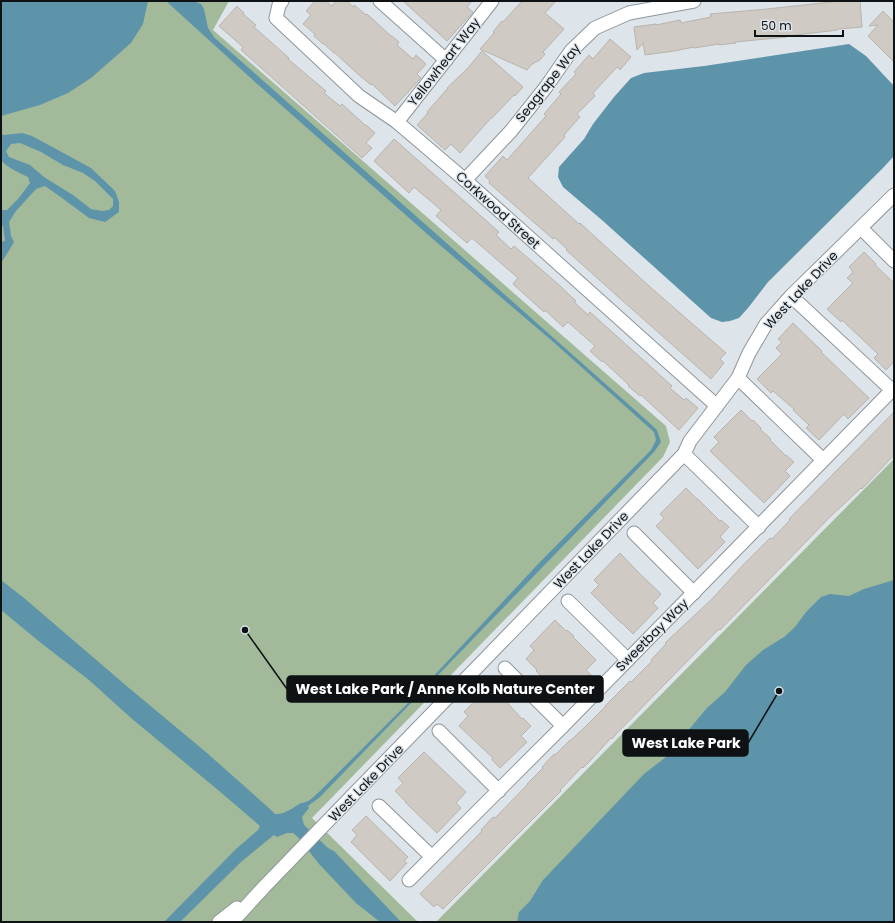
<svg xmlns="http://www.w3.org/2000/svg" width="895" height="923" viewBox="0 0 895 923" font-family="Poppins,sans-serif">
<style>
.green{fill:#a2ba9a;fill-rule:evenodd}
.water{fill:#5d94aa;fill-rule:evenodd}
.building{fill:#cfcac3;stroke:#b8b4ad}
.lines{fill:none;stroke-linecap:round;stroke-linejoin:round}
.minor-casing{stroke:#8f969b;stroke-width:15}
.minor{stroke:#fff;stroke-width:13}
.labels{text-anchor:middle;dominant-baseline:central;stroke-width:3;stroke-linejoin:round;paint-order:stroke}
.street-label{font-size:13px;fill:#0f1214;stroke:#dde4ea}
.leader{fill:none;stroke:#0f1214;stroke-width:1.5}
.callout-dot{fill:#0f1214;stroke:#dde4ea;stroke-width:1.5}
.callout{fill:#0f1214;stroke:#0f1214;stroke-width:1.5}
.callout-label{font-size:14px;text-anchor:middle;font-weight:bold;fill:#fff}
</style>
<rect width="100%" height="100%" fill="#dde4ea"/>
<g class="green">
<path d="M1,1H229L213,30L666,426L670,442L663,457L312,818L418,922H1ZM214,37L657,433L208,38Z"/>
<polygon points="894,459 894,922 436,922"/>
</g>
<g class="water">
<polygon points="1,1 148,1 143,24 131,43 91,78 68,93 40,105 1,116"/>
<path d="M166,1H193L201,4L204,9L208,28L214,37L645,419L657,430L661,442L654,452L320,797L308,806L309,808L302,817L304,825L328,848L334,851L401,922H380L356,903L319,864L298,837L293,833H287L277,837L274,835L241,862L180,922H164L236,849L258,830L260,826L218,790L131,718L89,680L41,643L1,610V580L24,598L129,688L207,753L270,809L275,814C284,815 294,807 301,803C309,803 314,796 320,791L417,694L538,564L651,450L656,440L654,432L551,340L434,240L255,82Z"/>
<polygon points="849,44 866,56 894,86 894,156 882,169 768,282 748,308 739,318 730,321 722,322 711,318 603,221 563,187 558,177 559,167 584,139 593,124 614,97 631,78 644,73 704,66"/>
<path d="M22,133L32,136L91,168L115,191L119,202V212L105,222L89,218L62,198L45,186L36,189L16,211L9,222L11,236L14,242L5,257L1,263V242L5,241L3,226L1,225V210H7L18,199L30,183L28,177C20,173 6,167 1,160V134L4,135ZM20,143L41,152L63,165L83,173L95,181L113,199V206L109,210L102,211L91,209L73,195L44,177L30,165L9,157L6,151L11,144Z"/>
<polygon points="894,580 894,922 517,922 519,912 530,901 543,880 644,774 666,757 707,708 725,692 746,665 763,650 784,637 795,627 806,612 821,597 830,594 849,596 864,589"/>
</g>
<g class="building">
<polygon points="315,1 326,1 332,6 336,1 347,1 353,7 354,5 366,15 367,14 391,36 392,36 399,42 397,45 413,59 416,55 426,64 417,74 421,78 395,106 372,84 371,85 359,75 335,53 334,53 323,43 323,44 314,36 315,34 303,24 311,15 306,11"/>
<polygon points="403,1 472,1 467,7 473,12 447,41"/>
<polygon points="522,1 556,1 545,13 564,29 543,52 545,54 540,60 532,64 527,70 480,49 494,33 493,32 502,21 503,22"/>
<polygon points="840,1 860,1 862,27 838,29 838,30 787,36 787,37 735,42 736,43 719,45 719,44 694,48 694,47 674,51 645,55 643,43 637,50 634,27 656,24 656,25 680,20 681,23 711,17 710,14 767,9"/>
<polygon points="237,6 244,13 243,14 256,25 254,27 289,58 288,59 326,91 324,93 340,106 342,104 365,125 366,125 375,133 366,143 372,148 362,158 241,50 243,47 219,26"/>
<polygon points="883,11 894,22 894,62 868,36 878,25 869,26"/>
<polygon points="610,39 631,57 620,70 617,67 593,93 595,96 577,114 580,117 564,135 565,137 528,178 579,224 580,223 649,286 726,353 720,359 724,363 711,379 615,294 566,250 567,249 554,237 553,239 489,183 490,181 485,176 503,156 507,160 546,116 544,114 561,94 559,92 576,74 574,72 589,55 593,59"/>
<polygon points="482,51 523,87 515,96 514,95 492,118 491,118 460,153 451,144 445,150 417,125 428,113 427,112 448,88 447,88 467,69"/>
<polygon points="394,139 499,232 496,235 511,249 514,246 528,258 558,284 576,301 574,302 588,315 590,312 672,386 670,388 684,400 686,398 698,408 679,430 641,395 640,396 628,386 629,385 603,361 602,362 590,351 595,346 568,322 563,327 545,310 544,312 513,284 518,278 472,238 467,243 436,216 441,210 414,187 409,193 374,161"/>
<polygon points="864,252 876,264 875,265 894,283 894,362 886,370 874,358 878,354 842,320 841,322 827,309 853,283 847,278 853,272 849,267"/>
<polygon points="793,323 822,351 821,352 869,398 848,419 844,414 819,440 806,428 809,425 793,410 794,409 773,391 771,393 757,379 782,354 776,348 782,342 778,339"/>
<polygon points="741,410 752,421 753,420 761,428 760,429 771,439 770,440 786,456 786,455 794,462 785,471 790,476 764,503 710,451 719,442 714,437"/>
<polygon points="894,412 894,455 862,489 861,488 829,518 797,551 720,630 719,629 706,642 621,729 612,739 611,738 591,760 583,768 582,767 560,790 561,791 443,909 437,904 434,907 420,894 482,831 481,830 493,817 495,818 527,785 527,784 543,768 542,767 554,754 555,755 570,740 571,740 584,728 605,707 605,706 630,681 631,682 652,661 651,660 666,644 665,643 713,598 743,565 770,538 772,539 790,520 789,519"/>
<polygon points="686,488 697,499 698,499 720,521 721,520 729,527 720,537 725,542 698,569 656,526 664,518 660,514"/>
<polygon points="620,553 638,572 661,594 653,603 658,608 633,634 622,623 621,623 591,593 599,585 594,580"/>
<polygon points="555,620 566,631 567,630 574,636 573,637 596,660 586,670 592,676 568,700 544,679 536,671 537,670 526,659 534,650 530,646"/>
<polygon points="489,686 501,698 502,697 522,719 523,718 531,726 521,736 527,742 500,768 492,760 493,758 459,726 468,716 464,712"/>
<polygon points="424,752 466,792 456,803 461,808 437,833 405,802 406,802 395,791 403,783 398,778"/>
<polygon points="366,816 408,857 404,861 407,863 390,881 351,842 357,835 352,830"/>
</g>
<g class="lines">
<defs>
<g id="minor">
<polyline points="282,1 279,5 276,18 359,96 397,122 465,180 717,406"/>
<polyline points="380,1 446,60"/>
<polyline points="397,122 492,1"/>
<polyline points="465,180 511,131 546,87 571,51 595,28 629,13 694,1"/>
<polyline points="861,228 894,261"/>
<polyline points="791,296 894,392"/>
<polyline points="738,378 823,460"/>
<polyline points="684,454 759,527"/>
<polyline points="634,533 694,593"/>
<polyline points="568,601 628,660"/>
<polyline points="505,668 563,726"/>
<polyline points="439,731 499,791"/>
<polyline points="379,806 432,857"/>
<polyline points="409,880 563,726 894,388"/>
<polyline points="219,922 237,908"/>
<polyline points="232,922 264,887 322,827 684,454 690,441 738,378 749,353 766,324 791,296 894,195"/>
</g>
</defs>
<use href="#minor" class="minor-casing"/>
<use href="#minor" class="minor"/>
</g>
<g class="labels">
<g class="street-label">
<text transform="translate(444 62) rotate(-52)">Yellowheart Way</text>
<text transform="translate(548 83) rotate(-52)">Seagrape Way</text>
<text transform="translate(498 210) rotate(42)">Corkwood Street</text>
<text transform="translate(801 290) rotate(-47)">West Lake Drive</text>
<text transform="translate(591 550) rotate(-46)">West Lake Drive</text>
<text transform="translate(652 635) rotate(-45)">Sweetbay Way</text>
<text transform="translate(366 783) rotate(-46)">West Lake Drive</text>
</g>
</g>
<path class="leader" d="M245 630L287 689M779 691L748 743"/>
<g class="callout-dot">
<circle cx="245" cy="630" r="4"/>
<circle cx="779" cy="691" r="4"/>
</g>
<g class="callout">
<rect x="287" y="676" width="316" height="26" rx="4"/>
<rect x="623" y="730" width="125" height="26" rx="4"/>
</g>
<g class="callout-label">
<text x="445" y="694">West Lake Park / Anne Kolb Nature Center</text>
<text x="686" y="748">West Lake Park</text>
</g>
<rect width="895" height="923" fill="none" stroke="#0f1214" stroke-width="4"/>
<path d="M755 30v6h88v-6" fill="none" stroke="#0f1214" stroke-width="2"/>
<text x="761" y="30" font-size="12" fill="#0f1214" stroke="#dde4ea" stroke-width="3" paint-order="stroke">50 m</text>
</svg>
